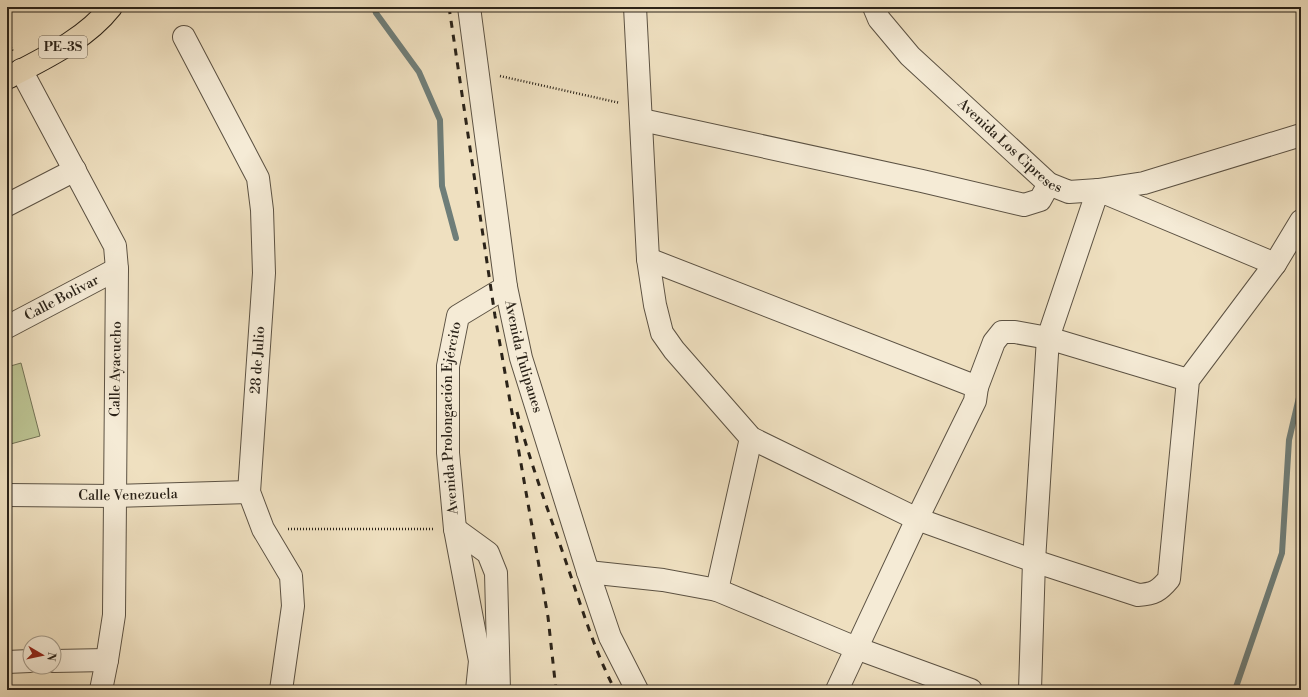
<svg xmlns="http://www.w3.org/2000/svg" width="1308" height="697" viewBox="0 0 1308 697" font-family="'Libre Bodoni',serif">
<style>
.green{fill:#bbc291;stroke:#737255}
.lines{fill:none;stroke-linecap:round;stroke-linejoin:round}
.stream{stroke:#6f7e79;stroke-width:6}
.minor-casing{stroke:#5c5243;stroke-width:24}
.highway-casing{stroke:#2b2319;stroke-width:24}
.path{stroke:#2b2319;stroke-width:2.5;stroke-dasharray:1 2;stroke-linecap:butt}
.minor{stroke:#f5ebd6;stroke-width:22}
.highway{stroke:#efe0c0;stroke-width:22}
.rail{stroke:#2b2319;stroke-width:3;stroke-dasharray:7 7;stroke-linecap:butt}
.labels{text-anchor:middle;dominant-baseline:central;stroke-width:4;stroke-linejoin:round;paint-order:stroke}
.shield{fill:#f5ebd6;stroke:#685f52;stroke-width:1}
.shield-label{font-size:13px;font-weight:bold;fill:#2b2319}
.street-label{font-size:14px;fill:#2b2319;stroke:#f5ebd6}
</style>
<rect width="100%" height="100%" fill="#efe0c0"/>
<filter id="stains"><feTurbulence type="fractalNoise" baseFrequency=".005" numOctaves="4"/><feColorMatrix values="0 0 0 0 .2 0 0 0 0 .09 0 0 0 0 .02 0 0 0 .5 -.17"/></filter>
<radialGradient id="worn" r=".72"><stop offset=".6" stop-color="#630" stop-opacity="0"/><stop offset="1" stop-color="#630" stop-opacity=".3"/></radialGradient>
<polygon class="green" points="21,363 40,436 7,445 7,367"/>
<g class="lines">
<g class="stream">
<polyline points="374,7 376,13 419,72 440,120 442,186 456,238"/>
<polyline points="1235,690 1282,553 1289,440 1301,389"/>
</g>
<defs>
<g id="minor">
<path id="s1" d="M469,7L506,287L521,358L588,572L610,637L637,690"/>
<path d="M635,7L648,259L655,305L662,333L674,350L751,438L917,519L1034,561L1138,595C1154,594 1159,591 1169,579L1188,380L1275,264L1301,221"/>
<path id="s2" d="M874,7L879,19L910,56L1049,184L1069,192L1098,190L1144,183L1301,135"/>
<polyline points="184,37 258,178 262,210 264,273 249,492 263,529 291,576 293,606 281,690"/>
<polyline points="21,70 115,246 117,269 114,615 107,660 101,690"/>
<polyline points="642,120 922,181 1024,205 1040,200 1049,184"/>
<polyline points="7,205 75,170"/>
<polyline points="648,259 977,387 975,401 917,519 837,690"/>
<path id="s3" d="M7,327L117,269"/>
<polyline points="977,387 994,342 1002,332 1015,332 1048,338 1188,380"/>
<path id="s4" d="M7,495L114,496L249,492"/>
<polyline points="455,529 488,553 496,573 499,690"/>
<polyline points="588,572 663,580 717,590 856,648 971,690"/>
<polyline points="717,590 751,438"/>
<polyline points="54,661 107,660"/>
<polyline points="7,662 30,661"/>
<path id="s5" d="M477,690L480,661L455,529L448,453V366L458,316L506,287"/>
<polyline points="1030,690 1034,561 1048,338 1098,190 1275,264"/>
</g>
<path id="highway" d="M7,78C43,59 85,40 111,7"/>
</defs>
<use href="#minor" class="minor-casing"/>
<use href="#highway" class="highway-casing"/>
<g class="path">
<polyline points="7,39 13,52"/>
<polyline points="500,76 620,103"/>
<polyline points="288,529 435,529"/>
</g>
<use href="#minor" class="minor"/>
<use href="#highway" class="highway"/>
<g class="rail">
<polyline points="449,7 495,316 548,617 556,690"/>
<path d="M517,412C530,463 549,512 566,562C581,605 594,650 615,690"/>
</g>
</g>
<g class="labels">
<rect class="shield" x="39" y="36" width="48" height="22" rx="3"/>
<g class="shield-label">
<text x="63" y="47">PE-3S</text>
</g>
<g class="street-label">
<text stroke="none"><textPath href="#s2" startOffset="196">Avenida Los Cipreses</textPath></text>
<text stroke="none"><textPath href="#s3" startOffset="62">Calle Bolivar</textPath></text>
<text stroke="none"><textPath href="#s1" startOffset="354">Avenida Tulipanes</textPath></text>
<text transform="translate(258 360) rotate(-86)">28 de Julio</text>
<text transform="translate(116 369) rotate(-89)">Calle Ayacucho</text>
<text stroke="none"><textPath href="#s5" startOffset="275">Avenida Prolongación Ejército</textPath></text>
<text stroke="none"><textPath href="#s4" startOffset="121">Calle Venezuela</textPath></text>
</g>
</g>
<rect width="1308" height="697" fill="none" stroke="#efe0c0" stroke-width="24"/>
<rect x="8" y="8" width="1292" height="681" fill="none" stroke="#2b2319" stroke-width="2"/>
<rect x="12" y="12" width="1284" height="673" fill="none" stroke="#2b2319"/>
<g transform="translate(42 655) rotate(99)"><circle r="19" fill="#f5ebd6" stroke="#a49b8a"/>
<path d="M0-3L7 15L0 10L-7 15Z" fill="#8f2418"/>
<text y="-6" font-size="11" font-weight="bold" text-anchor="middle" fill="#2b2319">N</text>
</g>
<rect width="100%" height="100%" filter="url(#stains)"/>
<rect width="100%" height="100%" fill="url(#worn)"/>
</svg>
